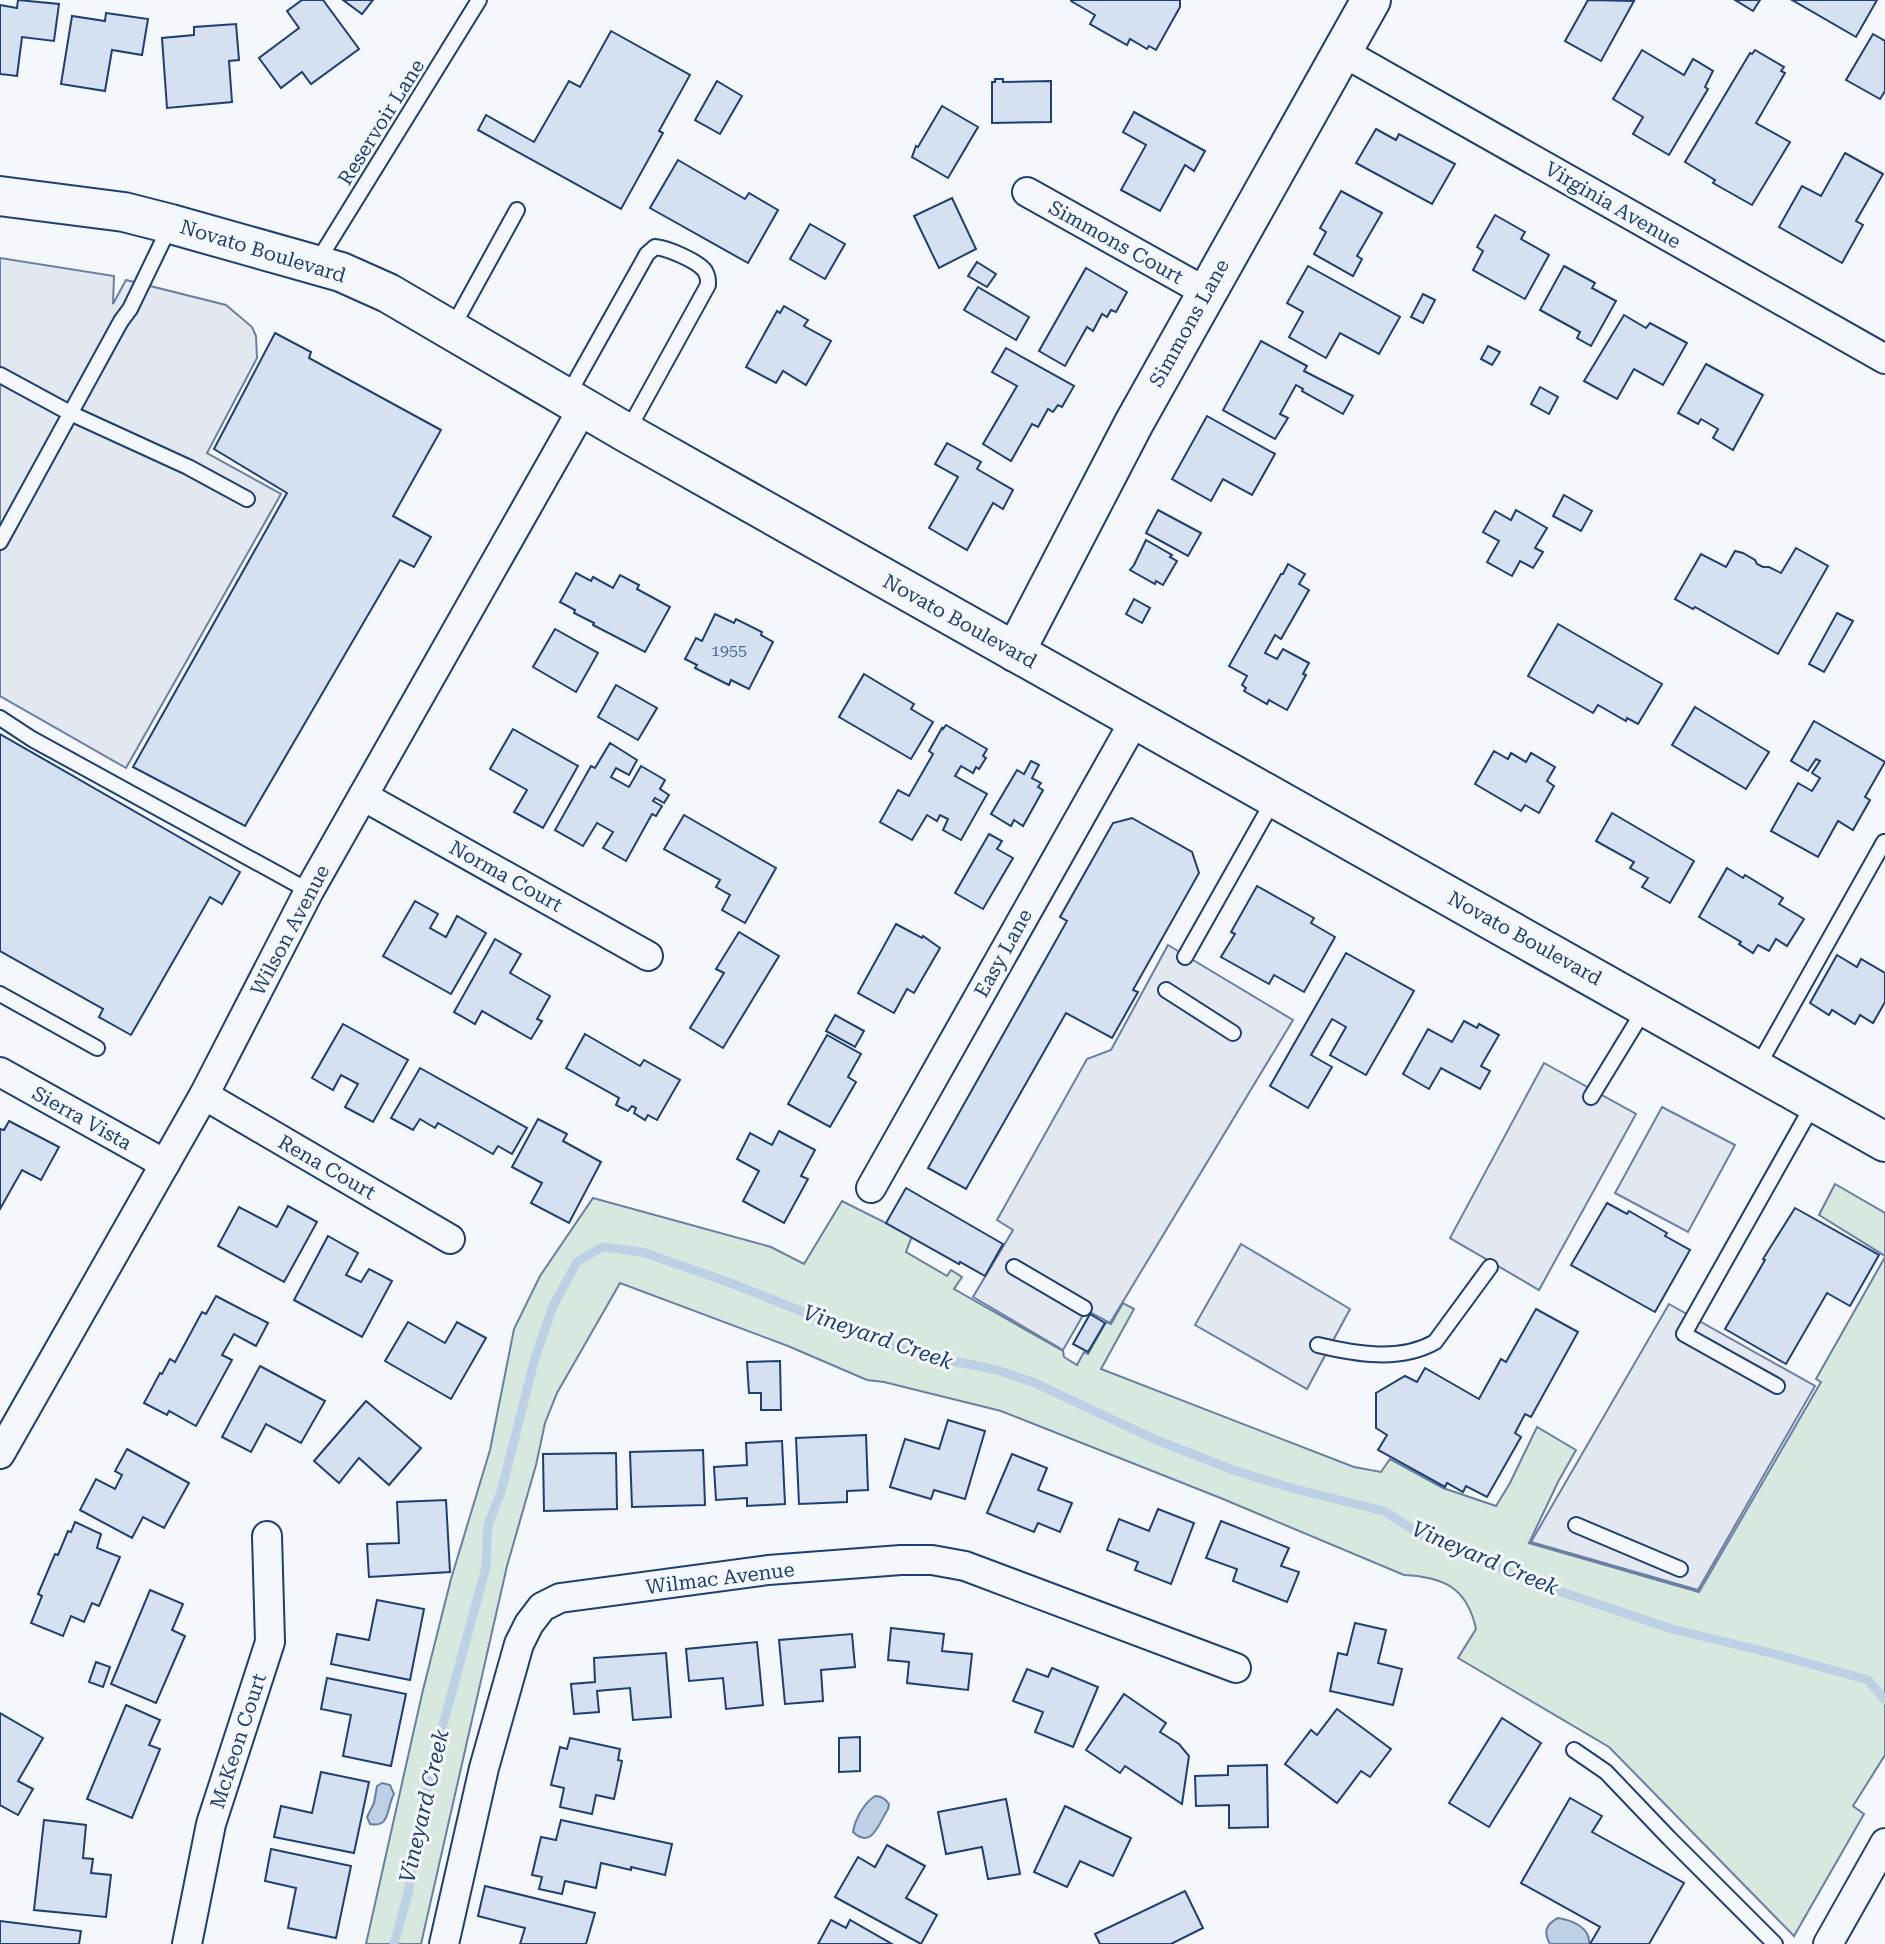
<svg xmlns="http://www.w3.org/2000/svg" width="1885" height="1944" viewBox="0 0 1885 1944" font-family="'Roboto Serif',serif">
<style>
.green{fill:#d7e8df;stroke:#687fa3;stroke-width:2}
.parking{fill:#e3e8f0;stroke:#687fa3;stroke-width:2}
.water{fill:#bed0e5;stroke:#687fa3;stroke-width:2}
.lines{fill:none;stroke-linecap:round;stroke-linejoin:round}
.stream{stroke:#bed0e5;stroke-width:9}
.building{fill:#d5e0f0;stroke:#1d3f73;stroke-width:2}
.lane-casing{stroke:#1d3f73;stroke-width:18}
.street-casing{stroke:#1d3f73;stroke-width:32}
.secondary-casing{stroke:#1d3f73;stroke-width:42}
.lane{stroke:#f4f7fb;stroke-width:14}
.street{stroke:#f4f7fb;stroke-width:28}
.secondary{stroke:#f4f7fb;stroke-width:38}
.labels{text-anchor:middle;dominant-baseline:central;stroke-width:6;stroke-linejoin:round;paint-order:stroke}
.number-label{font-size:16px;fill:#4b6792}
.street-label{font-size:20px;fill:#1d3f73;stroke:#f4f7fb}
.water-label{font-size:22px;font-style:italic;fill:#1d3f73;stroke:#f4f7fb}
</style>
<rect width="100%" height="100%" fill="#f4f7fb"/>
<g class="green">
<polygon points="1835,1184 1885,1213 1885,1256 1819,1215"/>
<path d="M593,1198L771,1247L804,1264L842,1201L912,1236L906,1252L947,1276L951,1270L962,1277L954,1289L1063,1351L1064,1357L1077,1365L1084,1352L1088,1354L1106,1322L1111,1324L1123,1303L1134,1309L1101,1369L1354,1467L1381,1472L1390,1459L1443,1488L1496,1506L1510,1483L1537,1427L1576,1450L1558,1482L1529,1543L1699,1592L1821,1382L1816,1379L1885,1257V1755L1853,1806L1864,1814L1794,1936L1609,1747L1458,1658L1476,1629C1467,1587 1443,1577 1404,1575L1223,1499L1001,1411L884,1382L867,1380L788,1346L620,1283L557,1393L545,1423L536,1465L507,1566L421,1944H366L422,1694L451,1579L490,1450L514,1329L540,1276Z"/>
</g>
<g class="parking">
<polygon points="0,258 114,276 113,304 126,280 226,305 252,327 256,336 257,358 207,453 281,494 126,768 0,696"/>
<polygon points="1168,945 1293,1020 1110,1323 1086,1310 1063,1350 973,1297 1013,1230 997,1220 1087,1059 1111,1050"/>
<polygon points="1544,1063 1636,1114 1539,1290 1450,1238"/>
<polygon points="1662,1107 1735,1145 1688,1232 1615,1193"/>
<polygon points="1241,1244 1350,1309 1307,1389 1195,1325"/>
<polygon points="1669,1304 1815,1386 1698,1590 1531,1542"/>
</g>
<g class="water">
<path d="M382,1783L390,1785L394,1794C386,1808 391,1828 370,1824L367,1817L374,1803L377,1786Z"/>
<path d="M875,1796C882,1796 885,1799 889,1804L888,1809C879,1823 872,1850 853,1832C855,1819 864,1803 875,1796Z"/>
<path d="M1558,1918C1572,1920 1591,1928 1589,1944H1550C1543,1932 1546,1924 1558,1918Z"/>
</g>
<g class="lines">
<polyline class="stream" points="394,1944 408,1893 429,1776 486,1567 488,1525 501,1492 535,1358 553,1306 577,1262 602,1247 642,1252 731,1283 833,1324 914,1353 997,1370 1035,1383 1154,1439 1233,1470 1295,1489 1384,1511 1420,1534 1486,1563 1556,1590 1672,1629 1775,1654 1868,1680 1885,1700"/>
</g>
<g class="building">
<polygon points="18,0 59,4 54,41 22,37 17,76 0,74 0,5 17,8"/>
<polygon points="302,0 323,0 359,49 311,84 302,72 281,88 259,58 299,28 287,11"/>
<polygon points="343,0 373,0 362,14"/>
<polygon points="1071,0 1180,0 1180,7 1156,50 1149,46 1147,49 1130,39 1127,45 1090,24 1095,15 1071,1"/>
<polygon points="1588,0 1634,1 1601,61 1565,41"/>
<polygon points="1735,0 1760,0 1753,11"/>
<polygon points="1792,0 1877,0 1856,37"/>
<polygon points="106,13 148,19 142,55 112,50 105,91 61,84 72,16 105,21"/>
<polygon points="236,24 239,60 229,61 232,102 167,108 162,38 194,35 194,27"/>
<polygon points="611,31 690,75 659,131 663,133 621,209 478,130 486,115 534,142 569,81 580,87"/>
<polygon points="1873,34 1885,41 1885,91 1880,99 1846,80"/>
<polygon points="1642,50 1684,75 1693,59 1713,71 1705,87 1708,89 1669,155 1633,134 1643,117 1613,99"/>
<polygon points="1755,50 1784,67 1781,71 1785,73 1756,123 1790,142 1752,205 1713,183 1715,180 1685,162 1750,53 1752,54"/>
<polygon points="995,79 1003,79 1003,82 1051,81 1051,122 992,123 992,82 995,82"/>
<polygon points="717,81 742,96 720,134 695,120"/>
<polygon points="942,106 978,127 948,178 912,157 916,146 918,147"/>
<polygon points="1134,112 1205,151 1194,171 1185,165 1160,211 1121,190 1146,145 1123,132"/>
<polygon points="1376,129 1396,140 1399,134 1455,164 1432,204 1356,163"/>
<polygon points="1845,153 1883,174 1856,221 1863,225 1842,263 1779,227 1802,186 1821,196"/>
<polygon points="678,160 745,199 749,193 778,210 748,263 650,208"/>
<polygon points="1341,191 1382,213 1357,256 1362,259 1353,276 1314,254 1326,232 1320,228"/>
<polygon points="952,198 976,249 939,268 914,216"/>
<polygon points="1495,215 1525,232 1521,239 1549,255 1525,299 1473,270 1483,251 1477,247"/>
<polygon points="810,224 845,244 825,279 790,259"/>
<polygon points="977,262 996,274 987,287 968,276"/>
<polygon points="1308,266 1400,317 1379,354 1340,333 1326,358 1289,337 1303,312 1287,303"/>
<polygon points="1564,266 1595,283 1592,288 1616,301 1591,346 1577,338 1580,332 1540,310"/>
<polygon points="1086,268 1127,292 1116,312 1111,310 1107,317 1102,314 1093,331 1087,327 1065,366 1039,351"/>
<polygon points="978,287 1029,317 1016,340 964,310"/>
<polygon points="1423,294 1435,300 1423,323 1411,317"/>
<polygon points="784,306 808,320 804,326 831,341 806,385 783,371 776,383 746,367 777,311 780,313"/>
<polygon points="1624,315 1646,328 1650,323 1687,343 1663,385 1634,369 1617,399 1584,381"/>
<polygon points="275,333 311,352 309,358 441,430 393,516 431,537 414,567 400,560 245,826 133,767 287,493 214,449"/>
<polygon points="1261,341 1307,366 1304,371 1353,396 1343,414 1302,391 1303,389 1296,385 1280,414 1288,418 1275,439 1223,410"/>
<polygon points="1488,346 1500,352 1492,365 1481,359"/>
<polygon points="1006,348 1074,386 1062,407 1058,405 1053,412 1048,409 1038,427 1032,424 1011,461 983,444 1017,386 992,372"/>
<polygon points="1706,364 1763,395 1733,450 1713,438 1718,429 1701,419 1698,424 1678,413"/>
<polygon points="1540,387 1558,397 1549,414 1531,404"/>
<polygon points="1207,416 1275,454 1252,495 1223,479 1211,501 1172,479"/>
<polygon points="947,443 981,462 977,469 1013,490 1003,509 993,503 967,550 929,528 958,477 935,464"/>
<polygon points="1564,495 1592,511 1581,531 1553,516"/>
<polygon points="1158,510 1201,533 1188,556 1146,533"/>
<polygon points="1516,510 1547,528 1535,548 1543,552 1533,568 1520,561 1512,576 1487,562 1499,541 1483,532 1495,511 1511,520"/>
<polygon points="1146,540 1172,555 1170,557 1177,561 1163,585 1156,581 1155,584 1130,570 1134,565"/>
<polygon points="1796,548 1828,566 1778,654 1695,607 1693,609 1675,599 1701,554 1726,567 1735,551 1743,553 1755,560 1757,564 1763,567 1769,567 1781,573"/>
<polygon points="1288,564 1305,574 1299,584 1309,590 1281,639 1275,635 1265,653 1277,659 1283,649 1309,663 1303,674 1306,675 1287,710 1269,700 1267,704 1244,691 1246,688 1242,685 1247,676 1229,666 1281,574 1283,574"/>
<polygon points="576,573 591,581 593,577 613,588 620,575 639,585 637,589 670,607 645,652 593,625 594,623 574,613 575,610 560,602"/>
<polygon points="1134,599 1150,608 1142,623 1126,614"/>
<polygon points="1837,613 1853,621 1824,672 1809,664"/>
<polygon points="715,614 734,623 736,619 762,632 761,635 773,642 749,689 731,680 729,685 695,668 697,665 685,659 696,638 702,641"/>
<polygon points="1558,624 1662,684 1638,724 1627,718 1626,721 1598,705 1593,713 1528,676"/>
<polygon points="555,629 598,653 576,692 533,667"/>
<polygon points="864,674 914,704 911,709 933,722 911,759 839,717"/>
<polygon points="616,685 657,708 638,740 598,717"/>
<polygon points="1695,707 1769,752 1746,789 1672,745"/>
<polygon points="1814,721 1885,762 1865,797 1870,800 1853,830 1838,821 1818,857 1771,831 1798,783 1812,791 1820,778 1812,773 1820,761 1816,759 1808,771 1791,761"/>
<polygon points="946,725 987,749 983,756 986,758 979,769 976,767 973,773 961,766 955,776 987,794 961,840 943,830 948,819 940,815 937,821 927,815 912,840 880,822 898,790 909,796 933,754 929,751 942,728 943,729"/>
<polygon points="513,729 578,766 543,828 514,812 527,790 490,769"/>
<polygon points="0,734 240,872 222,904 210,897 131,1035 99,1017 103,1009 0,951"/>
<polygon points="610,743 637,760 629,775 616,768 611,777 629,787 641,766 665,780 660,789 669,795 664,803 655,798 653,801 662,806 656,816 652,814 626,861 603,848 613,832 597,823 583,846 555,830 591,766 595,768"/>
<polygon points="1494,751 1508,759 1511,753 1526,762 1531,753 1555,767 1547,781 1554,786 1539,813 1525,805 1521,811 1475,784"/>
<polygon points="1031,761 1039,765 1032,778 1041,783 1038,787 1043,790 1023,826 1014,820 1011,826 991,814 1017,770 1024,774"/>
<polygon points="1612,813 1694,861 1670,903 1642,887 1648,878 1630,868 1634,862 1596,841"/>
<polygon points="684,815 776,868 745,923 722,910 730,895 716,887 720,880 664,849"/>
<polygon points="1132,818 1192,852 1199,873 1133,990 1138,992 1112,1038 1066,1013 966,1189 928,1168 1067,921 1060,917 1113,823"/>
<polygon points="989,834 1002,841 997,849 1013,858 983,909 955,893"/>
<polygon points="1727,868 1743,878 1745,875 1783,898 1779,904 1804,919 1787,946 1776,939 1769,951 1758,945 1753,953 1739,944 1741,942 1699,917"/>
<polygon points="1257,886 1314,918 1311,923 1335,937 1304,992 1274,975 1269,984 1221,957 1235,934 1231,932"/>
<polygon points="415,901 438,914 430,928 446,937 457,916 486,933 451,994 383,956"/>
<polygon points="896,924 922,938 923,936 940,948 914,993 907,989 894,1013 858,993"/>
<polygon points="739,932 779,956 723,1048 690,1028 724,973 716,969"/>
<polygon points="495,939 521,954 510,973 550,996 537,1019 542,1021 531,1039 482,1011 475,1024 454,1012"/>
<polygon points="1346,953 1414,991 1366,1075 1330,1055 1346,1027 1332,1019 1311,1055 1332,1067 1308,1108 1270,1086"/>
<polygon points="1837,955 1857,967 1861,959 1885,973 1885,1002 1873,1023 1860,1015 1855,1024 1832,1010 1829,1015 1810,1003"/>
<polygon points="835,1015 864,1031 855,1047 826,1031"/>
<polygon points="1464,1021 1477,1028 1479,1024 1499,1035 1481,1066 1490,1071 1480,1089 1441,1068 1429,1089 1403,1074 1428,1029 1452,1042"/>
<polygon points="343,1024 408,1060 373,1122 345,1107 358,1084 341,1075 333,1090 312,1078"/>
<polygon points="585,1034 640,1066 644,1060 680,1080 657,1120 648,1115 645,1120 634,1113 636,1108 632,1106 628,1111 616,1105 619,1098 566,1068"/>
<polygon points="827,1035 861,1054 848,1077 856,1082 830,1127 788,1104"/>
<polygon points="420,1068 527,1128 512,1154 498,1146 493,1154 438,1123 435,1128 420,1119 413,1130 391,1118"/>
<polygon points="538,1119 567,1134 563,1141 601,1162 569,1223 531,1203 542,1183 512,1167"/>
<polygon points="9,1121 59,1147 41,1180 22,1170 0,1209 0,1129 4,1130"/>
<polygon points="779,1131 815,1150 801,1176 808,1179 784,1223 743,1201 759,1171 737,1159 750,1133 772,1145"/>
<polygon points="906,1188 1003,1244 985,1276 960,1262 959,1264 886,1223"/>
<polygon points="1607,1203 1627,1214 1629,1211 1667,1233 1665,1236 1690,1250 1655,1312 1571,1265"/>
<polygon points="288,1206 317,1222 284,1282 218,1246 239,1207 277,1227"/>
<polygon points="1795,1208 1879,1255 1850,1306 1827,1293 1786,1364 1725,1329 1765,1260 1763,1259"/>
<polygon points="328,1236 358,1253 346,1275 361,1282 369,1269 392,1281 362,1337 294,1300"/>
<polygon points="216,1296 268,1323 256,1346 234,1334 222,1355 232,1360 196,1426 169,1411 167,1415 144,1403 160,1373 162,1374 170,1359 175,1362 202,1312 206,1314"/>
<polygon points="1536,1309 1578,1332 1531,1417 1525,1414 1515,1433 1521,1437 1487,1497 1466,1486 1463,1492 1447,1483 1445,1487 1378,1450 1387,1435 1376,1428 1376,1393 1405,1376 1417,1382 1425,1368 1479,1399 1501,1359 1506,1362"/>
<polygon points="1090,1314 1105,1323 1088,1352 1073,1344"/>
<polygon points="408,1322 445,1343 457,1322 486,1338 451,1399 385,1361"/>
<polygon points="780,1361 781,1410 761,1410 761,1393 749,1393 747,1362"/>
<polygon points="260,1366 325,1401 301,1443 266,1424 251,1452 222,1437"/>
<polygon points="366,1401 421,1448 389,1485 359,1458 339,1483 314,1461"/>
<polygon points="948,1420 985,1431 965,1499 934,1490 931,1499 890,1487 905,1439 939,1449"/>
<polygon points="866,1435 868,1490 847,1491 847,1502 799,1504 796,1438"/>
<polygon points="782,1441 785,1504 747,1506 747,1498 716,1500 714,1467 747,1465 746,1443"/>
<polygon points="127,1449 189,1483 164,1528 143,1517 132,1538 80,1510 96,1479 115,1489 122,1475 115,1471"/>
<polygon points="703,1450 705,1505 632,1507 630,1452"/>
<polygon points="616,1453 617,1509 544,1511 543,1454"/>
<polygon points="1012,1454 1047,1468 1038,1490 1072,1503 1060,1532 1038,1523 1034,1532 987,1513"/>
<polygon points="446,1500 450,1572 369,1577 367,1544 399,1543 397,1502"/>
<polygon points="1158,1509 1194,1523 1171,1584 1135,1570 1138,1562 1107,1550 1119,1519 1149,1531"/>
<polygon points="1221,1521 1289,1548 1281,1566 1299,1572 1287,1602 1233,1581 1237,1569 1206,1558"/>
<polygon points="75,1522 101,1534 97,1548 120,1557 99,1606 92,1603 84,1622 71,1616 63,1636 31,1623 42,1596 38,1594 55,1554 58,1555 68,1531 71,1532"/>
<polygon points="150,1590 183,1604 172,1630 185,1636 156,1703 111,1684"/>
<polygon points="377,1600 424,1609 410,1680 331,1664 337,1634 369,1640"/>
<polygon points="1355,1623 1386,1630 1378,1663 1402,1669 1393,1705 1330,1691 1338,1653 1347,1655"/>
<polygon points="891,1628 944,1634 942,1651 972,1654 968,1690 907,1683 909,1662 888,1660"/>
<polygon points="852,1634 855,1667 821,1670 823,1701 785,1704 779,1640"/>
<polygon points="757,1642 763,1705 726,1709 723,1678 689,1681 686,1649"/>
<polygon points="666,1653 671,1717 633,1720 630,1688 597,1691 599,1712 574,1714 571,1684 595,1682 594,1658"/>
<polygon points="96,1662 110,1667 103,1687 89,1682"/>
<polygon points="1052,1668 1098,1687 1073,1747 1035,1732 1043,1712 1013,1701 1027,1669 1048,1677"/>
<polygon points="327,1678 406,1694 391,1766 343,1756 351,1715 321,1709"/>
<polygon points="1124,1694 1166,1723 1160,1732 1179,1744 1189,1756 1182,1804 1125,1766 1120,1773 1086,1750"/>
<polygon points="126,1705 160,1720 149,1745 160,1749 132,1818 87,1799"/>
<polygon points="1337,1709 1391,1749 1370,1777 1361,1771 1337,1803 1285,1764 1311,1730 1317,1735"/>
<polygon points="0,1713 43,1738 18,1781 33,1789 18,1815 0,1805"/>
<polygon points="1502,1718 1541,1743 1489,1827 1449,1803"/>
<polygon points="860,1737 860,1771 839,1772 839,1738"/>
<polygon points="570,1738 620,1749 618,1760 622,1761 614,1799 596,1795 592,1814 560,1807 564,1788 551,1785 560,1747 567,1749"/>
<polygon points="1267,1765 1268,1827 1229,1828 1229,1805 1196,1806 1195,1776 1228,1775 1228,1766"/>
<polygon points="321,1772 369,1782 354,1853 274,1837 281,1806 312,1813"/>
<polygon points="1570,1798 1602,1816 1592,1832 1684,1883 1649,1944 1590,1944 1600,1927 1521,1883"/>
<polygon points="1006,1799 1020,1874 988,1879 982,1847 946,1854 938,1812"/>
<polygon points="1065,1806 1131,1838 1113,1876 1080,1861 1067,1887 1034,1872"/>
<polygon points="44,1820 86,1825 83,1858 93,1859 91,1873 111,1875 106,1917 34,1910"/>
<polygon points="561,1820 672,1844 665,1875 631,1867 631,1870 601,1863 596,1888 565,1881 562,1894 539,1889 542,1877 532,1875 541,1837 556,1840"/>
<polygon points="887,1845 925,1866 906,1898 937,1915 921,1944 835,1897 858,1857 875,1867"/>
<polygon points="271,1849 351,1866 336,1938 288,1928 296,1888 265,1881"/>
<polygon points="485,1886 595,1913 586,1944 520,1944 525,1928 478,1916"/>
<polygon points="1185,1891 1203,1928 1171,1944 1100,1944 1095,1934"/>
<polygon points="831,1920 846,1928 850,1920 892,1944 818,1944"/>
<polygon points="0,1921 81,1931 79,1944 0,1944"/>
</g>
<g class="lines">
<defs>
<g id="lane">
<polyline points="316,264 479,0"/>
<polyline points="451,330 517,210"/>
<polyline points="0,375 70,413 188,467 247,499"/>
<path d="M568,395L647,254L655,247C667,248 698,261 705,271C708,277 708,278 708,285L627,432"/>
<polyline points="0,542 121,321 130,309 170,226"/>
<polyline points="0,718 32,739 309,891"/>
<polyline points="1185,957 1273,801"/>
<polyline points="1166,990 1233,1033"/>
<polyline points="0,994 97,1048"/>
<polyline points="1757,1068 1884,842"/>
<polyline points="1591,1097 1644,1010"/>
<polyline points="1014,1267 1084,1308"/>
<path d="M1318,1345C1355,1354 1400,1362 1435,1342L1490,1267"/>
<polyline points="1777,1386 1684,1334 1814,1103"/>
<polyline points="1576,1525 1680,1569"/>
<polyline points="1574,1750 1606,1772 1669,1838 1775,1944"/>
</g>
<g id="street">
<polyline points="1341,51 1885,359"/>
<polyline points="1027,192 1206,292"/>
<polyline points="363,796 648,956"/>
<polyline points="0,1072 165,1164"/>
<polyline points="204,1095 450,1239"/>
<polyline points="871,1188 1136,718"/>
<polyline points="0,1454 204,1095 309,891 583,408"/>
<polyline points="187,1944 211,1824 270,1642 267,1536"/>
<polyline points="444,1944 484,1768 519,1644 529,1624 542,1607 560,1598 768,1570 901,1560 932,1560 965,1566 1236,1668"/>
<polyline points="1828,1944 1885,1843"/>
</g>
<g id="secondary">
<polyline points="0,196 124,212 171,224 341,272 388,293 627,433 1885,1142"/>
<polyline points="1015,652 1134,423 1371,0"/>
</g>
</defs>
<use href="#lane" class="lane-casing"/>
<use href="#street" class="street-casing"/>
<use href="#secondary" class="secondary-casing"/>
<use href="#lane" class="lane"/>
<use href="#street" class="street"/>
<use href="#secondary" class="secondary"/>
</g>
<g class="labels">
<g class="number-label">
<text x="729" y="650">1955</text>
</g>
<g class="street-label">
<text transform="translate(381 122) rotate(-58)">Reservoir Lane</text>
<text transform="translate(1613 205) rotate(30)">Virginia Avenue</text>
<text transform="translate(1116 242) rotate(29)">Simmons Court</text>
<text transform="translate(263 251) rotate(17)">Novato Boulevard</text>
<text transform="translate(1189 323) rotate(-61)">Simmons Lane</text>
<text transform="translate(960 621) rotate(29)">Novato Boulevard</text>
<text transform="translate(506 876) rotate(29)">Norma Court</text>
<text transform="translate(290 930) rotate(-62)">Wilson Avenue</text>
<text transform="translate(1525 938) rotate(29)">Novato Boulevard</text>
<text transform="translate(1003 953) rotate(-61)">Easy Lane</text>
<text transform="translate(82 1118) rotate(29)">Sierra Vista</text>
<text transform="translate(327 1167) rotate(30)">Rena Court</text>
<text transform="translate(720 1578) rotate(-7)">Wilmac Avenue</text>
<text transform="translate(238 1741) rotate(-72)">McKeon Court</text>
</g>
<g class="water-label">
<text transform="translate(878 1337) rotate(19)">Vineyard Creek</text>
<text transform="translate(1485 1558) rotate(23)">Vineyard Creek</text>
<text transform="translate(424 1806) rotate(-77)">Vineyard Creek</text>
</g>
</g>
</svg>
